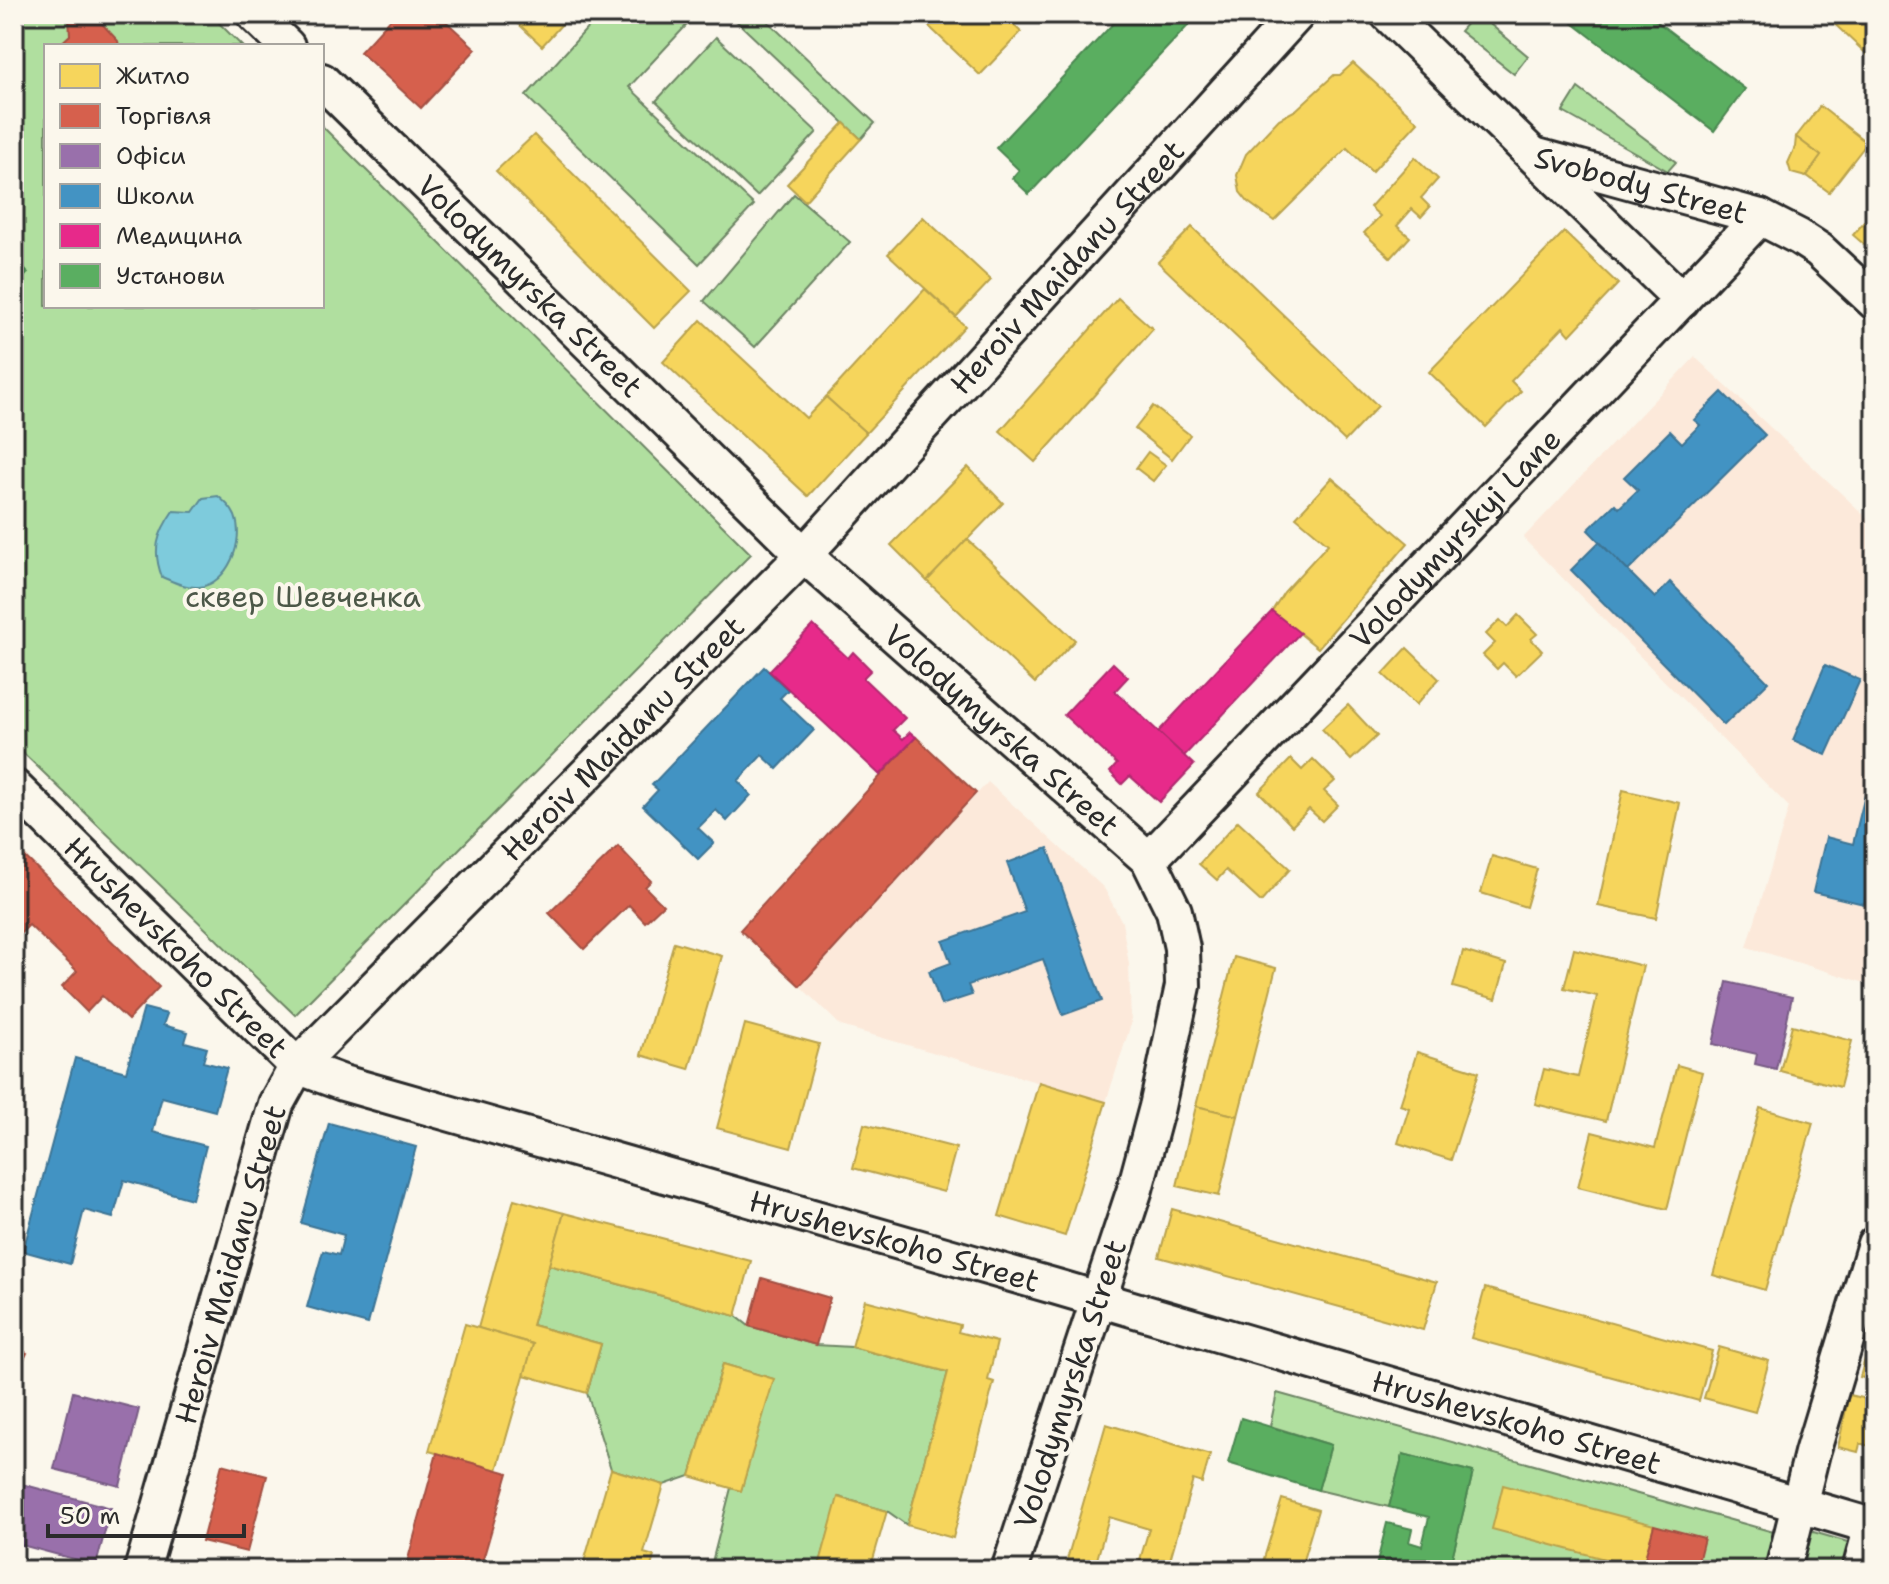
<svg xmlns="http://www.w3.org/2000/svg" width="1889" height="1584" viewBox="0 0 1889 1584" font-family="'Shantell Sans',sans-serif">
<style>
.built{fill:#fce9da}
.green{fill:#b0df9f;stroke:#6e8565;stroke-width:2}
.water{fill:#7ecbdc;stroke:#5d8b95;stroke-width:2}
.homes{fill:#f6d55c;stroke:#b9a24d;stroke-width:2}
.shops{fill:#d6604d;stroke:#a35043;stroke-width:2}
.offices{fill:#9970ab;stroke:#785b85;stroke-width:2}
.schools{fill:#4393c3;stroke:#3c7495;stroke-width:2}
.health{fill:#e7298a;stroke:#af2a6e;stroke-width:2}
.public{fill:#5aae61;stroke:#4c8751;stroke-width:2}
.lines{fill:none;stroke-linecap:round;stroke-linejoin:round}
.minor-casing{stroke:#2b2b2b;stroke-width:40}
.minor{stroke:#fbf7ec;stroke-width:34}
.labels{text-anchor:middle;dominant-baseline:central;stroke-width:8;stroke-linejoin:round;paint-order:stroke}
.street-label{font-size:30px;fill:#2b2b2b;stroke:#fbf7ec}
.park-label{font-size:30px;fill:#4c5848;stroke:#fbf7ec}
</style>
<rect width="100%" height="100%" fill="#fbf7ec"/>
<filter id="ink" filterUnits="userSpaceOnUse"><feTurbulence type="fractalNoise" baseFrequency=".0125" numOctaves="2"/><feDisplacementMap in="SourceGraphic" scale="16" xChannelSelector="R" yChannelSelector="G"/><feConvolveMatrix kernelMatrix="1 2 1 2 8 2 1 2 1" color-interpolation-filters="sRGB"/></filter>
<g filter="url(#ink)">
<g class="built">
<polygon points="1695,357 1875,525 1875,986 1747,947 1789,807 1523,538"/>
<polygon points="988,782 1104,888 1122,922 1129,964 1131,1024 1106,1102 841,1026 800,986"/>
</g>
<g class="green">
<polygon points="14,14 210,14 242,46 46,46 46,306 322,306 322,126 751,554 295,1015 14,744"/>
<polygon points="600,14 697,14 629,87 754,205 699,264 526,96"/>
<polygon points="729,14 760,14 875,123 861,139"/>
<polygon points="1475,14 1478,14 1528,56 1514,74 1460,31"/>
<polygon points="716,37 817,132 757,196 656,101"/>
<polygon points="1578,88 1676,162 1668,171 1563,112"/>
<polygon points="794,194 850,242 755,347 704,301"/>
<polygon points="549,1265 736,1316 749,1326 816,1345 852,1347 948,1372 907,1525 887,1511 839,1497 818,1570 710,1570 731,1488 741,1490 773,1379 723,1364 690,1476 664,1485 611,1469 587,1393 601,1344 532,1325"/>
<polygon points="1277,1393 1777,1533 1767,1570 1449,1570 1473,1472 1403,1454 1389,1507 1318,1490 1331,1445 1270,1426"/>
<polygon points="1803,1529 1858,1545 1851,1570 1791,1570"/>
</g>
<path class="water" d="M218,496C225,502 231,507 235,516C245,541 228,584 199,587C185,588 174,582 162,577C152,551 157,534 173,511L193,512L203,498Z"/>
<g class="homes">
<polygon points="508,14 571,14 542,46"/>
<polygon points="916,14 1002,14 1021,32 980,75"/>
<polygon points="1827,14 1875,14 1875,62 1826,16"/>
<polygon points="1353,63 1418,122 1372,172 1347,148 1274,221 1248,202 1240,192 1237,175 1246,154 1279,119 1296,110 1334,75 1340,75"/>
<polygon points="1820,106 1867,143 1829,192 1806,175 1821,156 1796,137"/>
<polygon points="844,123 861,139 805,201 787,184"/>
<polygon points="534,135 691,291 654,328 496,171"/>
<polygon points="1796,137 1821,156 1806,177 1791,173 1788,163 1795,147"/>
<polygon points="1415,157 1438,179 1421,198 1430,207 1421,217 1412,209 1397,226 1410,237 1391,258 1364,233 1380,216 1370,207"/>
<polygon points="1875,209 1875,254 1853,235"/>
<polygon points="923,217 991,280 956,317 888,254"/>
<polygon points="1192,227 1378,406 1345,441 1158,262"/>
<polygon points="1564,232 1618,284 1570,335 1563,327 1511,381 1521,391 1486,427 1429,372"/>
<polygon points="925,289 965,326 866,433 826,397"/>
<polygon points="1118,298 1153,329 1035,462 1000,431"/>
<polygon points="701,320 806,418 826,397 866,433 808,496 663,362"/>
<polygon points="1153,406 1190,435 1172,459 1135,429"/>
<polygon points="1148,452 1166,465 1153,481 1136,468"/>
<polygon points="968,467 1003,503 927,581 891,545"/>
<polygon points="1332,478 1408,543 1318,648 1272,611 1284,592 1328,544 1296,517"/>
<polygon points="967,539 1075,640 1035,683 927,581"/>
<polygon points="1518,615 1537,634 1531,639 1542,651 1516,676 1503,663 1497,669 1483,655 1495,643 1486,634 1500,620 1507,627"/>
<polygon points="1407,648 1439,679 1416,705 1383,674"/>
<polygon points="1348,705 1377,736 1351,760 1322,729"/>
<polygon points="1291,759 1302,770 1313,759 1335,781 1324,791 1338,805 1322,821 1309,809 1292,826 1259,792"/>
<polygon points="1623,790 1680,803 1656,918 1598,906"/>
<polygon points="1238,821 1290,869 1261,902 1226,870 1217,880 1199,864"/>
<polygon points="1492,856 1537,869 1526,907 1481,893"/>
<polygon points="674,942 722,956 689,1069 641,1055"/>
<polygon points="1574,949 1643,966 1606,1121 1535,1104 1544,1069 1578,1077 1597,996 1564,988"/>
<polygon points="1463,951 1506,964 1496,999 1453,987"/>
<polygon points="1234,957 1276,968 1238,1116 1196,1106"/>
<polygon points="745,1024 819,1044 791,1148 717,1128"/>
<polygon points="1792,1025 1852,1041 1840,1087 1780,1071"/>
<polygon points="1417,1052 1479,1072 1451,1160 1398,1143 1409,1108 1400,1105"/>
<polygon points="1677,1065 1702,1072 1667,1209 1578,1187 1592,1132 1655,1148"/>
<polygon points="1039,1082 1106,1102 1065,1236 999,1216"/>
<polygon points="1196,1106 1238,1116 1219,1196 1177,1186"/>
<polygon points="1760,1108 1813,1123 1765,1290 1713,1275"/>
<polygon points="864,1124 956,1148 944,1192 853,1168"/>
<polygon points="514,1199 564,1213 532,1325 601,1344 587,1393 524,1375 533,1344 478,1328"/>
<polygon points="1172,1209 1437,1282 1423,1330 1159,1257"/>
<polygon points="564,1213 751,1261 736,1316 549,1265"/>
<polygon points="1485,1288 1712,1351 1699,1401 1471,1338"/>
<polygon points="865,1300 960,1325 958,1332 997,1342 988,1380 994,1382 953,1538 907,1525 948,1372 852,1347"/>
<polygon points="465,1324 533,1344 497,1470 429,1451"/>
<polygon points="1870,1341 1875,1342 1875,1381 1860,1377"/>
<polygon points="1719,1347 1769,1361 1755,1412 1704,1398"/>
<polygon points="723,1364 774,1379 741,1491 690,1476"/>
<polygon points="1849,1395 1875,1401 1875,1454 1871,1453 1872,1446 1860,1444 1858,1452 1838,1447"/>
<polygon points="1106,1424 1210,1455 1202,1483 1193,1480 1167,1570 1137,1570 1149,1529 1109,1517 1094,1570 1064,1570"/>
<polygon points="611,1469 664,1485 644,1553 654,1556 650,1570 582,1569"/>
<polygon points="1503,1485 1654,1525 1642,1569 1492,1529"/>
<polygon points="838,1497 887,1511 870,1570 818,1570"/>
<polygon points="1282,1499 1318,1510 1300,1570 1277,1570 1262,1565"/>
<polygon points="1235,1561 1264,1570 1232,1570"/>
</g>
<g class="shops">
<polygon points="64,14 93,14 118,41 119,46 58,46 70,35 69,19"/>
<polygon points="395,14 438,14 476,49 421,108 360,52"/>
<polygon points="916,737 976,793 800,986 740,930"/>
<polygon points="14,846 159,987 128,1020 102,996 87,1012 62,987 77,971 29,925 16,938 14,937"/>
<polygon points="618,846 651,881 645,887 663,905 645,922 629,905 584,949 549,913"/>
<polygon points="762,1278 830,1298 816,1345 749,1326"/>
<polygon points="14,1347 27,1353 14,1380"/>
<polygon points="437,1453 508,1473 480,1570 405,1570"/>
<polygon points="222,1464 267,1476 247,1552 202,1541"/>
<polygon points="1654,1525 1704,1538 1696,1570 1642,1569"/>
</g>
<g class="offices">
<polygon points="1727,982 1792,997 1776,1069 1755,1064 1757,1054 1713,1044"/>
<polygon points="73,1392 139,1409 120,1486 54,1469"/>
<polygon points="14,1482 111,1508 96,1565 14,1543"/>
</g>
<g class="schools">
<polygon points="1722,392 1765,435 1628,571 1588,530 1615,504 1619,508 1638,490 1624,477 1670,431 1682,443 1700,425 1694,420"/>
<polygon points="1599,542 1655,598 1670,582 1768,682 1724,725 1571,570"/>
<polygon points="1825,665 1860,680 1826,755 1793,740"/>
<polygon points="764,667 788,690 780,698 814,730 777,769 762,755 738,781 751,795 727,821 716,810 698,828 714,843 698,859 643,806 658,790 652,785"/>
<polygon points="1866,791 1875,794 1875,857 1864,904 1813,892 1826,837 1853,844"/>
<polygon points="1048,848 1102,1001 1063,1015 1043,959 968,985 972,995 941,1005 929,971 951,963 943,941 1025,912 1007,863"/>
<polygon points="144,1008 167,1014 163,1025 188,1032 185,1042 207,1048 203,1062 227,1068 215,1111 162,1097 157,1115 153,1132 206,1146 192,1199 124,1180 113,1218 84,1210 70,1264 23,1251 75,1058 126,1072"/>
<polygon points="329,1123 416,1147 368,1324 307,1307 323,1251 339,1255 344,1235 301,1223"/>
</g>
<g class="health">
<polygon points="1272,611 1300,633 1184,756 1158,732"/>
<polygon points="813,625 848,658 853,652 871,670 863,678 905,718 893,730 903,739 910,732 916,737 880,775 769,671"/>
<polygon points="1113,663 1128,677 1115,691 1194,765 1159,802 1130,776 1122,784 1110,772 1117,764 1064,715"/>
</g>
<g class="public">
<polygon points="1122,14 1199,14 1029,194 1012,178 1019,170 996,148"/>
<polygon points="1561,14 1647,14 1745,89 1714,131"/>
<polygon points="14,259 28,273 14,287"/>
<polygon points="1241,1418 1331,1445 1318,1490 1228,1463"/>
<polygon points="1403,1454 1473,1472 1449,1570 1375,1570 1387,1523 1412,1529 1409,1542 1422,1546 1429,1517 1389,1507"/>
</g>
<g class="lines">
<defs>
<g id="minor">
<polyline points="254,14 287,46"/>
<polyline points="1388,14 1682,300"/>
<path id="s1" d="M322,81L804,555L1149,860L1174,911L1182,948L1183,986L1157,1107L1135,1189L1009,1570"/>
<path id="s2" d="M1537,156L1760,217L1799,237L1819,250L1875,302"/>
<path id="s3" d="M14,787L297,1066L343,1083L1057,1287L1875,1527"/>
<path id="s4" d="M1149,860L1760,217"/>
<path id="s5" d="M142,1570L276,1104L297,1066L804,555L1297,14"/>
<polyline points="1783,1570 1812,1453 1875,1244"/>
<polyline points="1860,1570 1872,1526"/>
</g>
</defs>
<use href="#minor" class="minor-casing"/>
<use href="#minor" class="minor"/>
</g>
</g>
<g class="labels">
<g class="street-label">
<text stroke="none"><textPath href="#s2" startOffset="108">Svobody Street</textPath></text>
<text stroke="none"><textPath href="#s5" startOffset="1638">Heroiv Maidanu Street</textPath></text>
<text stroke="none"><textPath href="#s1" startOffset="292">Volodymyrska Street</textPath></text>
<text stroke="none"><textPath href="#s4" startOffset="444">Volodymyrskyi Lane</textPath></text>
<text stroke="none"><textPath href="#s1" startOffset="940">Volodymyrska Street</textPath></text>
<text stroke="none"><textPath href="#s5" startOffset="990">Heroiv Maidanu Street</textPath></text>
<text stroke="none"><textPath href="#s3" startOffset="228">Hrushevskoho Street</textPath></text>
<text stroke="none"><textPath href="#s3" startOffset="1020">Hrushevskoho Street</textPath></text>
<text stroke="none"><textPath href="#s5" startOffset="318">Heroiv Maidanu Street</textPath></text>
<text transform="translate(1070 1384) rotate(-72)">Volodymyrska Street</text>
<text stroke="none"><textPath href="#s3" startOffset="1668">Hrushevskoho Street</textPath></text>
</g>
<g class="park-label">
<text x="303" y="596">сквер Шевченка</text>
</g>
</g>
<rect width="1889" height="1584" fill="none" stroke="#fbf7ec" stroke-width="48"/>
<rect x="24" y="24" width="1841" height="1536" fill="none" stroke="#2b2b2b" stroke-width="3" filter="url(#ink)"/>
<rect x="44" y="44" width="280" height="264" fill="#fbf7ec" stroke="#a8a59f" stroke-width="2"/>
<rect x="60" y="64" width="40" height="24" fill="#f6d55c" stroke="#a8a59f" stroke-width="2"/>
<text x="116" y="84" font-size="24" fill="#2b2b2b">Житло</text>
<rect x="60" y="104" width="40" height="24" fill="#d6604d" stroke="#a8a59f" stroke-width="2"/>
<text x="116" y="124" font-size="24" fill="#2b2b2b">Торгівля</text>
<rect x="60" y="144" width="40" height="24" fill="#9970ab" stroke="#a8a59f" stroke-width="2"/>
<text x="116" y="164" font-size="24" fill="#2b2b2b">Офіси</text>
<rect x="60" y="184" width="40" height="24" fill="#4393c3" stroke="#a8a59f" stroke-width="2"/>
<text x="116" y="204" font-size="24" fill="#2b2b2b">Школи</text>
<rect x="60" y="224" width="40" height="24" fill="#e7298a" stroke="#a8a59f" stroke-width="2"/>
<text x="116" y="244" font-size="24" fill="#2b2b2b">Медицина</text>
<rect x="60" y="264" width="40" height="24" fill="#5aae61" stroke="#a8a59f" stroke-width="2"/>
<text x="116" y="284" font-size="24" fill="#2b2b2b">Установи</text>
<path d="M48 1524v12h196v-12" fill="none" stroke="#2b2b2b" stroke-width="4"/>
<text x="60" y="1524" font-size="24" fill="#2b2b2b" stroke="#fbf7ec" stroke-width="6" paint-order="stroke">50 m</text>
</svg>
